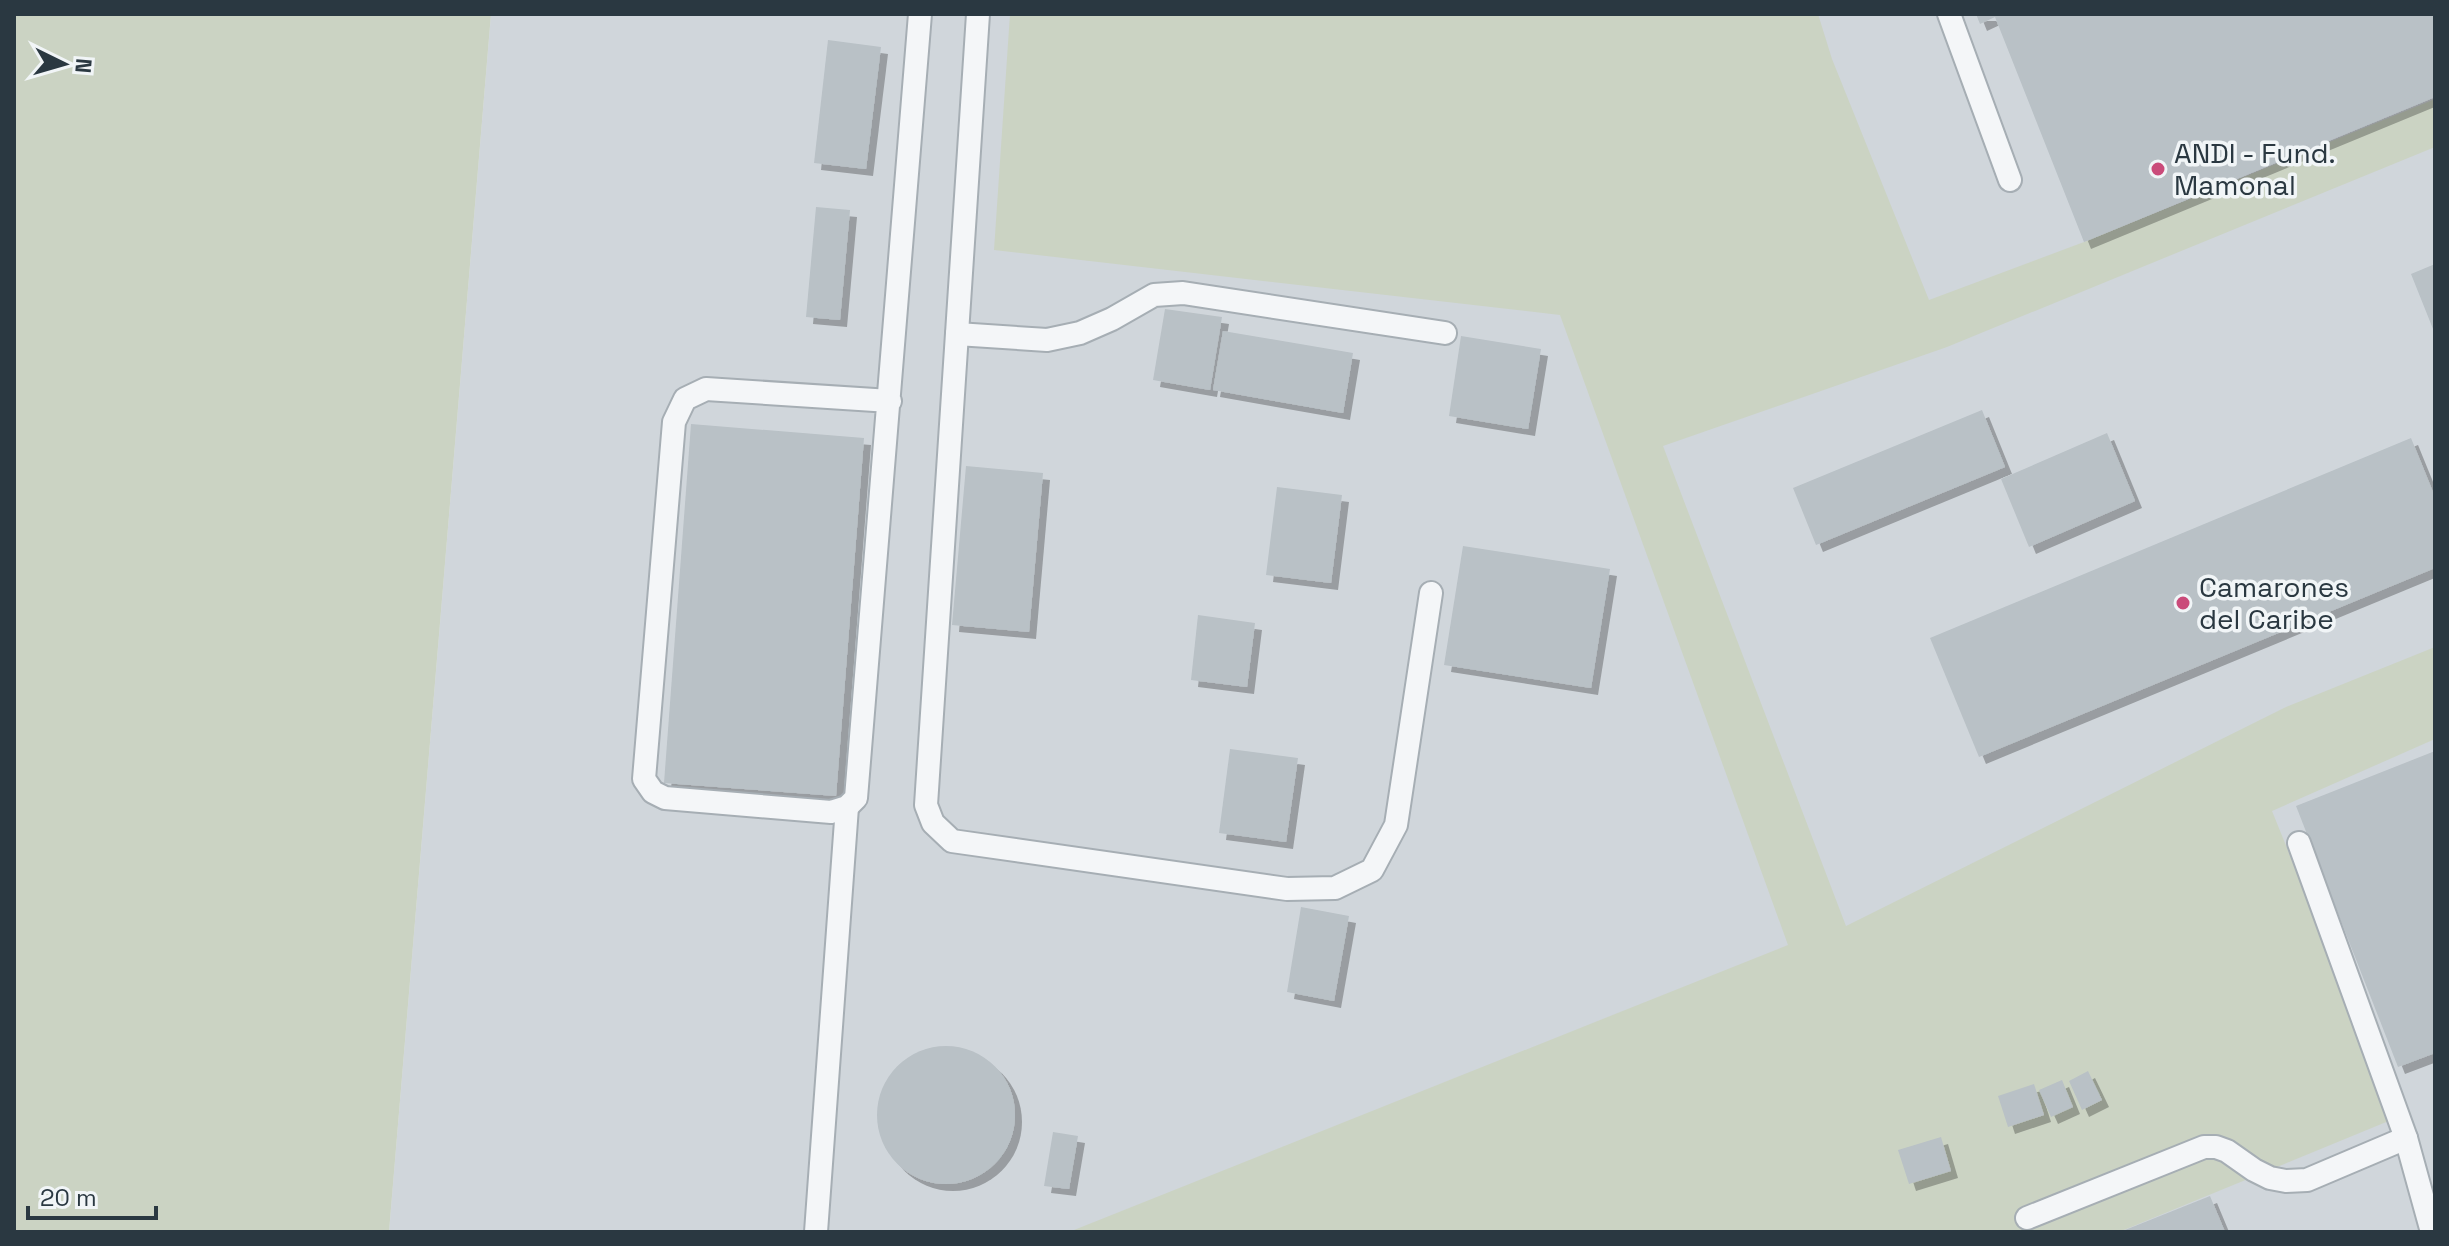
<svg xmlns="http://www.w3.org/2000/svg" width="2449" height="1246" viewBox="0 0 2449 1246" font-family="'Space Grotesk',sans-serif">
<style>
.built{fill:#d0d6db}
.green{fill:#cbd3c3}
.building{fill:#b9c1c6;filter:url(#shadow)}
.lines{fill:none;stroke-linecap:round;stroke-linejoin:round}
.lane-casing{stroke:#a6aeb4;stroke-width:26}
.lane{stroke:#f4f6f8;stroke-width:22}
.poi-dot{fill:#ca4b7a;stroke:#f1f5f7;stroke-width:3}
.labels{text-anchor:middle;dominant-baseline:central;stroke-width:7;stroke-linejoin:round;paint-order:stroke}
.poi-label{font-size:28px;fill:#2a3841;stroke:#f1f5f7;text-anchor:start}
</style>
<defs>
<filter id="shadow"><feDropShadow dx="7" dy="7" stdDeviation="0" flood-color="#0004"/></filter>
</defs>
<rect width="100%" height="100%" fill="#e1e6ea"/>
<polygon class="built" points="491,14 2435,14 2435,1232 389,1232"/>
<g class="green">
<polygon points="14,14 491,14 389,1232 14,1232"/>
<polygon points="1010,14 1818,14 1832,59 1929,300 2084,242 2435,99 2435,147 1947,347 1663,446 1846,926 2286,707 2435,647 2435,739 2272,811 2396,1118 2119,1232 1069,1232 1788,945 1560,315 994,250"/>
</g>
<g class="building">
<polygon points="1976,14 2435,14 2435,97 2084,242 1995,17 1980,24"/>
<polygon points="828,40 881,47 866,169 814,163"/>
<polygon points="816,207 850,210 840,320 806,317"/>
<polygon points="2435,264 2435,334 2411,274"/>
<polygon points="1165,309 1222,317 1210,390 1153,380"/>
<polygon points="1223,331 1353,353 1343,413 1213,390"/>
<polygon points="1461,336 1541,349 1528,429 1449,416"/>
<polygon points="1982,410 2005,467 1816,545 1793,488"/>
<polygon points="691,424 864,438 836,796 664,783"/>
<polygon points="2107,433 2135,501 2029,547 2001,479"/>
<polygon points="2411,438 2435,497 2435,568 1979,757 1930,638"/>
<polygon points="966,466 1043,473 1029,632 952,625"/>
<polygon points="1277,487 1342,495 1331,583 1266,575"/>
<polygon points="1463,546 1610,569 1591,688 1444,665"/>
<polygon points="1198,615 1255,623 1247,687 1191,680"/>
<polygon points="1230,749 1298,758 1286,842 1219,833"/>
<polygon points="2435,751 2435,1053 2398,1067 2296,806"/>
<polygon points="1301,907 1349,916 1334,1001 1287,992"/>
<circle cx="946" cy="1115" r="69"/>
<polygon points="2088,1071 2102,1100 2082,1110 2069,1081"/>
<polygon points="2062,1080 2073,1107 2051,1117 2039,1090"/>
<polygon points="2034,1084 2044,1115 2008,1127 1998,1096"/>
<polygon points="1053,1132 1078,1136 1069,1189 1044,1186"/>
<polygon points="1941,1137 1951,1171 1909,1184 1898,1150"/>
<polygon points="2210,1196 2225,1232 2120,1232"/>
</g>
<g class="lines">
<defs>
<g id="lane">
<polyline points="978,14 926,805 933,823 952,841 1287,889 1335,888 1372,870 1396,825 1431,593"/>
<polyline points="1949,14 2010,180"/>
<polyline points="957,334 1047,340 1080,333 1112,319 1154,295 1183,293 1445,333"/>
<polyline points="890,401 706,389 685,399 674,422 644,779 653,792 665,798 831,812 847,807 856,798 920,14"/>
<polyline points="2299,843 2406,1138 2432,1232"/>
<polyline points="2027,1218 2204,1147 2216,1147 2227,1151 2254,1170 2270,1178 2286,1181 2307,1180 2406,1138"/>
<polyline points="816,1232 847,807"/>
</g>
</defs>
<use href="#lane" class="lane-casing"/>
<use href="#lane" class="lane"/>
</g>
<g class="poi-dot">
<circle cx="2158" cy="169" r="8"/>
<circle cx="2183" cy="603" r="8"/>
</g>
<g class="labels">
<g class="poi-label">
<text x="2174" y="153">ANDI - Fund.<tspan x="2174" dy="32">Mamonal</tspan></text>
<text x="2199" y="587">Camarones<tspan x="2199" dy="32">del Caribe</tspan></text>
</g>
</g>
<rect width="2449" height="1246" fill="none" stroke="#2a3841" stroke-width="32"/>
<g transform="translate(64 64) rotate(95)" stroke="#f1f5f7" stroke-width="6" paint-order="stroke">
<path d="M0-6L14 30L0 20L-14 30Z" fill="#2a3841"/>
<text y="-12" font-size="22" font-weight="bold" text-anchor="middle" fill="#2a3841">N</text>
</g>
<path d="M28 1206v12h128v-12" fill="none" stroke="#2a3841" stroke-width="4"/>
<text x="40" y="1206" font-size="24" fill="#2a3841" stroke="#f1f5f7" stroke-width="6" paint-order="stroke">20 m</text>
</svg>
